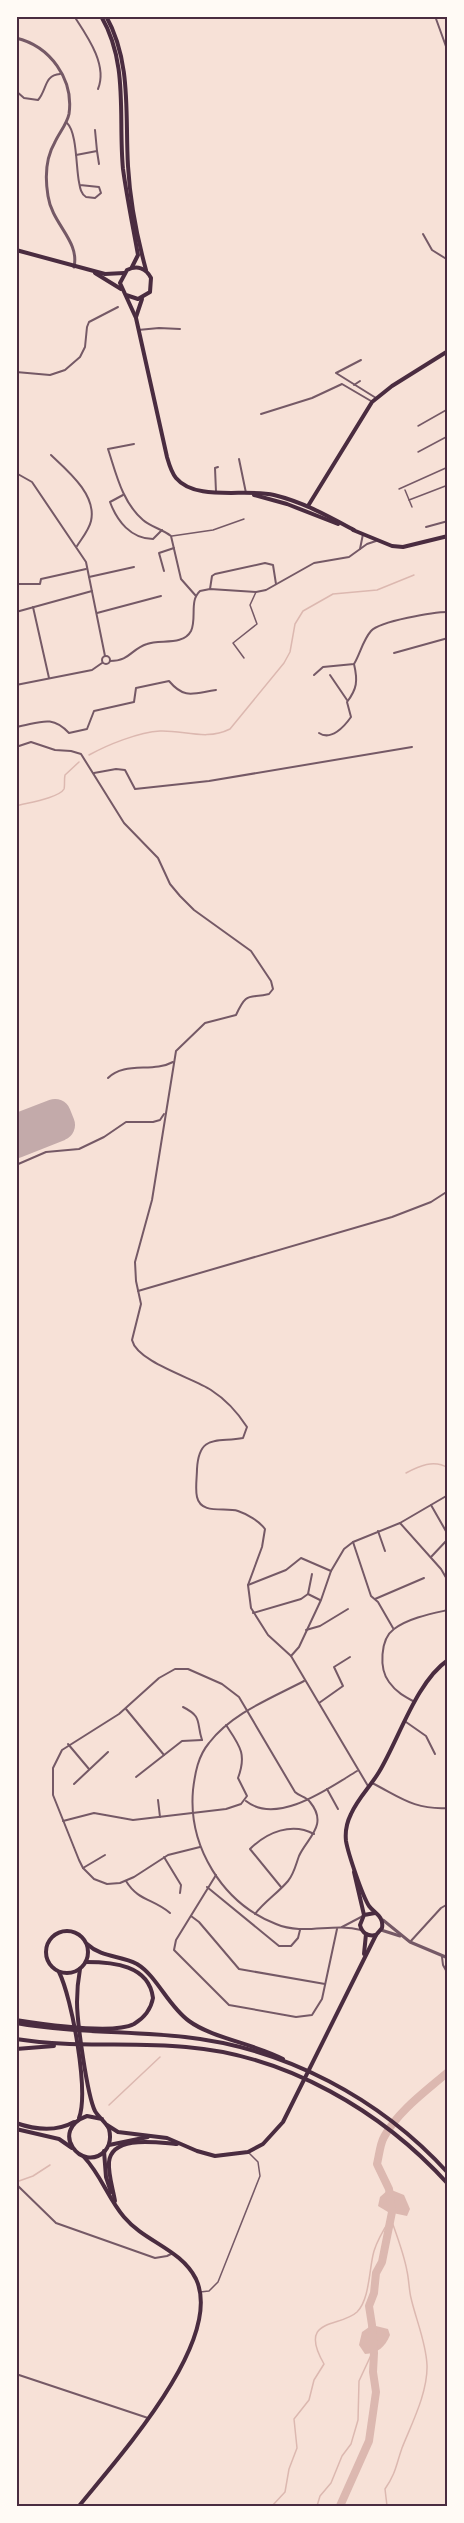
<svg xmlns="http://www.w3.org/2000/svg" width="464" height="2523" viewBox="0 0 464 2523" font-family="Figtree,sans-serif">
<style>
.water{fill:#dcb8b0}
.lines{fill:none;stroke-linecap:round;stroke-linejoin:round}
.stream{stroke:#dcb8b0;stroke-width:1.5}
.river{stroke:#dcb8b0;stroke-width:8}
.runway{stroke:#c3aaaa;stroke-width:32}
.service{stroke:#755966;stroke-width:1.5}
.minor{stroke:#755966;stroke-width:2}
.tertiary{stroke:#755966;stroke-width:3}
.secondary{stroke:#4a2c40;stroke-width:4}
.primary{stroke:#4a2c40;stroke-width:4}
.trunk{stroke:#4a2c40;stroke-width:4}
.neatline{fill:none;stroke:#4a2c40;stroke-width:2}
</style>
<rect width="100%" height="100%" fill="#f7e1d7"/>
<g class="water">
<polygon points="389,2189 404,2195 410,2209 407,2216 388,2212 378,2206 380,2197"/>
<path d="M372,2325L388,2329L390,2335C385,2347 378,2353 365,2354L359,2345L362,2332Z"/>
</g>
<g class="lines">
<g class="stream">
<path d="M89,755C107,745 139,732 160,731C184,730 206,741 230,729L284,663L290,652L295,624L303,611L333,594L377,590L414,575"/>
<path d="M16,806C26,803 59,798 64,789C65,786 64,779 65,775L79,762"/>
<path d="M406,1473C419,1466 434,1459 448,1468"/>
<polyline points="109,2105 160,2057"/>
<polyline points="19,2181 33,2176 50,2165"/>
<path d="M272,2506L285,2492L289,2469L297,2448L294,2419L309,2400L314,2380L324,2364C297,2317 340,2328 357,2312C370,2299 369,2268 374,2251C378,2238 384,2229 391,2218"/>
<polyline points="317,2506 320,2496 331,2483 342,2456 351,2444 358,2420 359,2381 372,2353"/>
<path d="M387,2506L385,2489C396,2473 396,2465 402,2448C412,2423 428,2392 427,2365C426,2342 416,2320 411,2298C409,2290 409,2280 407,2271C404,2254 397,2236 391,2219"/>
</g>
<path class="river" d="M340,2506L369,2441L376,2392L373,2372L374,2353L372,2325L369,2306L374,2293L376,2273L382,2262L392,2212L389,2189L377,2164C379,2156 380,2144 384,2137C398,2111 426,2091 448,2072"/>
<polyline class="runway" points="16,1130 55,1115 59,1125 16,1142"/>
<g class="service">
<polyline points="418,426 448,409"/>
<polyline points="418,452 448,436"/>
<polyline points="399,489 448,467"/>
<polyline points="405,490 412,507"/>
<polyline points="409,500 448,485"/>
<polyline points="172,536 213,530 244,519"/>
<polyline points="244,658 233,643 257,624 250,605 256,592"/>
<polyline points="200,2292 209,2291 218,2282 260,2176 258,2162 249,2153"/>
</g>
<g class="minor">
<path d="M74,16C87,36 108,65 98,89"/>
<polyline points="435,16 448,52"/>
<path d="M16,91L24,98L38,100C47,90 44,75 60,74"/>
<path d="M67,123C77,132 76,168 79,182C80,188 81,194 86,197L95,198L101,193L99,187L80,185"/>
<polyline points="97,151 99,164"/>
<polyline points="76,155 97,151 95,130"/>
<polyline points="423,234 432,250 448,260"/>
<polyline points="138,330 159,328 180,329"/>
<polyline points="361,360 336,373 376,398"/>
<polyline points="16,372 50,375 65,370 80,357 85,347 87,327 89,322 118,307"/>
<polyline points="354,385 360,381"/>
<polyline points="261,414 312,398 342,384 371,401"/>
<path d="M134,444L108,449C116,473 122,502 143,520C151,527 162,529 171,536L181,579L196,596"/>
<path d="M51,455C68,471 97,495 91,521C89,530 82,538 77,546"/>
<polyline points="239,459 246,493"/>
<polyline points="16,473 32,482 86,562 105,656"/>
<polyline points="216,492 215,468 218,467"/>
<path d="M123,495L110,502C117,521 131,539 153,539L162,530"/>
<polyline points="426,527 448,521"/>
<polyline points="360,549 363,534"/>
<polyline points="164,571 159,553 174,548"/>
<polyline points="89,577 134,567"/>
<polyline points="16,584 40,584 41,579 86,569"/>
<polyline points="210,589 212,576 215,574 265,563 273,565 276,584"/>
<polyline points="33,607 49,678"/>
<polyline points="16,612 92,591"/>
<polyline points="97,613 161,596"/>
<polyline points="394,653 448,638"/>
<circle cx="106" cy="660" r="4"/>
<path d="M110,661C130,661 131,649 147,644C160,639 183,646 191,631C197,618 189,601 200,591L210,589L256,592L266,590L314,563L349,557L367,544L376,541"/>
<path d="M314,675L323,667L354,664C360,654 363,640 371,631C380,621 434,612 448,612"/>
<polyline points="330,675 347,700"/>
<polyline points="16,685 92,670 102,663"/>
<path d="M16,727C40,723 51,714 69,733L87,729L94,711L134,702L136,688L169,681C185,700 194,693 216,690"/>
<path d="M319,733C331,741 344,727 351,717L347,702C357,689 358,681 354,664"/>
<path d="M16,747L31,742L55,750L71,751L81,754L124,823L158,858L170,884L180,896L194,910L251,951L271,981L273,989L269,994C248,999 247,991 236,1015L205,1023L176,1051L152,1200L135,1262L136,1281L141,1304L132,1340C137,1362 193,1378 211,1390C225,1399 238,1413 247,1427L243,1438C218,1443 199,1433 197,1469C197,1477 195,1489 197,1497C201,1515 225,1507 238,1511C247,1514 259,1521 265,1529L262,1547L248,1585L251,1608L268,1635L291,1656L368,1786"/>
<polyline points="94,773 116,769 125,770 135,789 209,781 412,747"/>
<path d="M108,1078C124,1061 153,1073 173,1062"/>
<polyline points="16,1165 46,1152 79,1149 104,1137 126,1122 153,1122 160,1120 164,1114"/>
<polyline points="138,1291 392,1217 431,1202 448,1191"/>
<polyline points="400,1523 441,1569 448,1581"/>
<polyline points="378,1531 385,1551"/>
<polyline points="353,1542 371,1596 378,1602 393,1628"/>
<polyline points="431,1557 447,1540 447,1533 431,1505"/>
<polyline points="248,1585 286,1570 301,1558 331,1571"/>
<polyline points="308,1594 312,1574"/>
<polyline points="375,1599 424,1578"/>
<polyline points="253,1613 301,1599 308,1594 320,1600"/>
<polyline points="306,1630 320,1626 348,1609"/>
<polyline points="291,1656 299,1647 321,1600 331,1571 344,1549 353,1542 400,1523 448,1495"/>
<path d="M304,1681C272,1698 232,1713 209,1743C198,1756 195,1773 193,1790C188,1846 222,1903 276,1924C304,1936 333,1922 361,1930"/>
<path d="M415,1702C405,1697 396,1692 389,1682C379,1669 380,1639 394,1629C409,1618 430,1614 448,1610"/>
<polyline points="319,1703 343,1686 334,1667 350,1657"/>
<path d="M183,1707C203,1717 196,1722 202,1740"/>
<polyline points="126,1709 164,1755"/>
<polyline points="406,1722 426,1736 435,1754"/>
<polyline points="68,1744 89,1769"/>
<polyline points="136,1777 182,1741 202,1740"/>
<path d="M372,1783C400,1797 414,1810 448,1808"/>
<polyline points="74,1784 108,1752"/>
<polyline points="327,1789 338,1809"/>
<polyline points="158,1800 160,1817"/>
<path d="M246,1801C277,1826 329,1788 357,1771"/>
<path d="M63,1821L94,1813L133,1820L226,1809L241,1804L247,1796L238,1778C247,1754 240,1746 226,1725"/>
<path d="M200,1847L168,1855L134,1877L120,1883L107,1884L94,1879L83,1868L79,1860L53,1795V1768L62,1750L119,1714L159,1678L175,1669H188L222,1684L239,1697L295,1792C299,1796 307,1797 310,1802C329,1825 307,1838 299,1856C296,1864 294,1874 288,1881C278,1893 265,1901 255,1914"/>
<polyline points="164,1857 181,1885 180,1893"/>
<polyline points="83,1868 105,1855"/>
<polyline points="216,1875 176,1940 174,1950 229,2005 296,2017 312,2015 322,1999 337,1929"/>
<path d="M126,1881C138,1901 154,1899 170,1913"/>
<polyline points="447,1881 448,1881"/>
<polyline points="207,1887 279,1946 291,1946 298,1938 300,1930"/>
<path d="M281,1887L250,1849C267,1832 292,1822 314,1834"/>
<polyline points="191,1916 199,1922 239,1969 325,1984"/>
<polyline points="342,1927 363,1916"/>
<polyline points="410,1942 441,1908 448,1904"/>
<polyline points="442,1957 443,1965 448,1974"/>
<polyline points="16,2184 56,2223 155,2258 167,2256 173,2253"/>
<polyline points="16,2374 148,2418"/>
</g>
<g class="tertiary">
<path d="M16,38C50,46 74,79 69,114C67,124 59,133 55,142C45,159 45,178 48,196C52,224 80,241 74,267"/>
<polyline points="383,1920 410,1942 448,1958"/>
<polyline points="381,1930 400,1936"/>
</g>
<g class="secondary">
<polyline points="16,250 105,274 124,273"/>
<polyline points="95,273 121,289"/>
<polyline points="308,506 372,402 392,386 448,351"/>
<polyline points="354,1872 364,1915"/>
<path d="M375,1913L364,1915L360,1925C362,1933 368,1937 376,1935"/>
<circle cx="67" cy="1952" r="21"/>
<polyline points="364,1954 366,1934"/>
<path d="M80,1969C78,1980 77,1991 77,2002C77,2021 87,2095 95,2111C99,2118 106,2122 109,2129C111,2137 110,2145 105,2151C82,2174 48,2130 87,2116L102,2119"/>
<path d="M59,1972C72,1998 89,2092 79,2118"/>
<path d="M107,2125L118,2132L167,2138L197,2151L215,2156L248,2152L263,2144L283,2122L376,1935L382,1928C384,1916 375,1914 369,1906C362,1895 348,1853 346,1841C345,1832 347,1822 351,1814C358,1798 370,1787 379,1772C399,1739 416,1682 448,1660"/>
<polyline points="109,2145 148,2137"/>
<polyline points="104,2151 106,2177 111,2192"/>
<path d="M115,2201C113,2189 108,2174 109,2162C112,2134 160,2143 177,2144"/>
<path d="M79,2506C116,2460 225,2341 196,2279C181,2249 145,2242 124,2217C108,2198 101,2175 84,2157"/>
</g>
<g class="primary">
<path d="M101,16C129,64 118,117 123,169C127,198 133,227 138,255L132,267"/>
<path d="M106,16C132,62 125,116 128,166C130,200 137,237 146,270"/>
<path d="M126,295L138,299L150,292L151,278C146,268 137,265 127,270L120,283L136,318L167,457C169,464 171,472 176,478C196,502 246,488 274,495C303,502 328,516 354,530"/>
<polyline points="136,317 142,299"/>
<polyline points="254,495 287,504 338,524"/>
<polyline points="353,530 392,546 403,547 448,536"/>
</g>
<g class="trunk">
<path d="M87,1944C102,1958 120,1955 137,1964C157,1976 168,2006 189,2021C212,2038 255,2044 283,2059"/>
<path d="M16,2020C42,2024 112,2035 134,2024C144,2018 151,2009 153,1998C149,1965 113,1962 86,1962"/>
<path d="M16,2023C72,2033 129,2031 185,2037C285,2048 380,2098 448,2173"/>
<path d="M16,2039C73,2048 129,2042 186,2047C286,2055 382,2111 448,2184"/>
<polyline points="16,2049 54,2046"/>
<path d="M16,2123C36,2130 56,2132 74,2122"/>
<polyline points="16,2129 59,2139 72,2148"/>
</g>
</g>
<rect width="464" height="2523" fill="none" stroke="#fffaf5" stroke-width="36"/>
<rect x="18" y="18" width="428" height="2487" class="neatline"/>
</svg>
